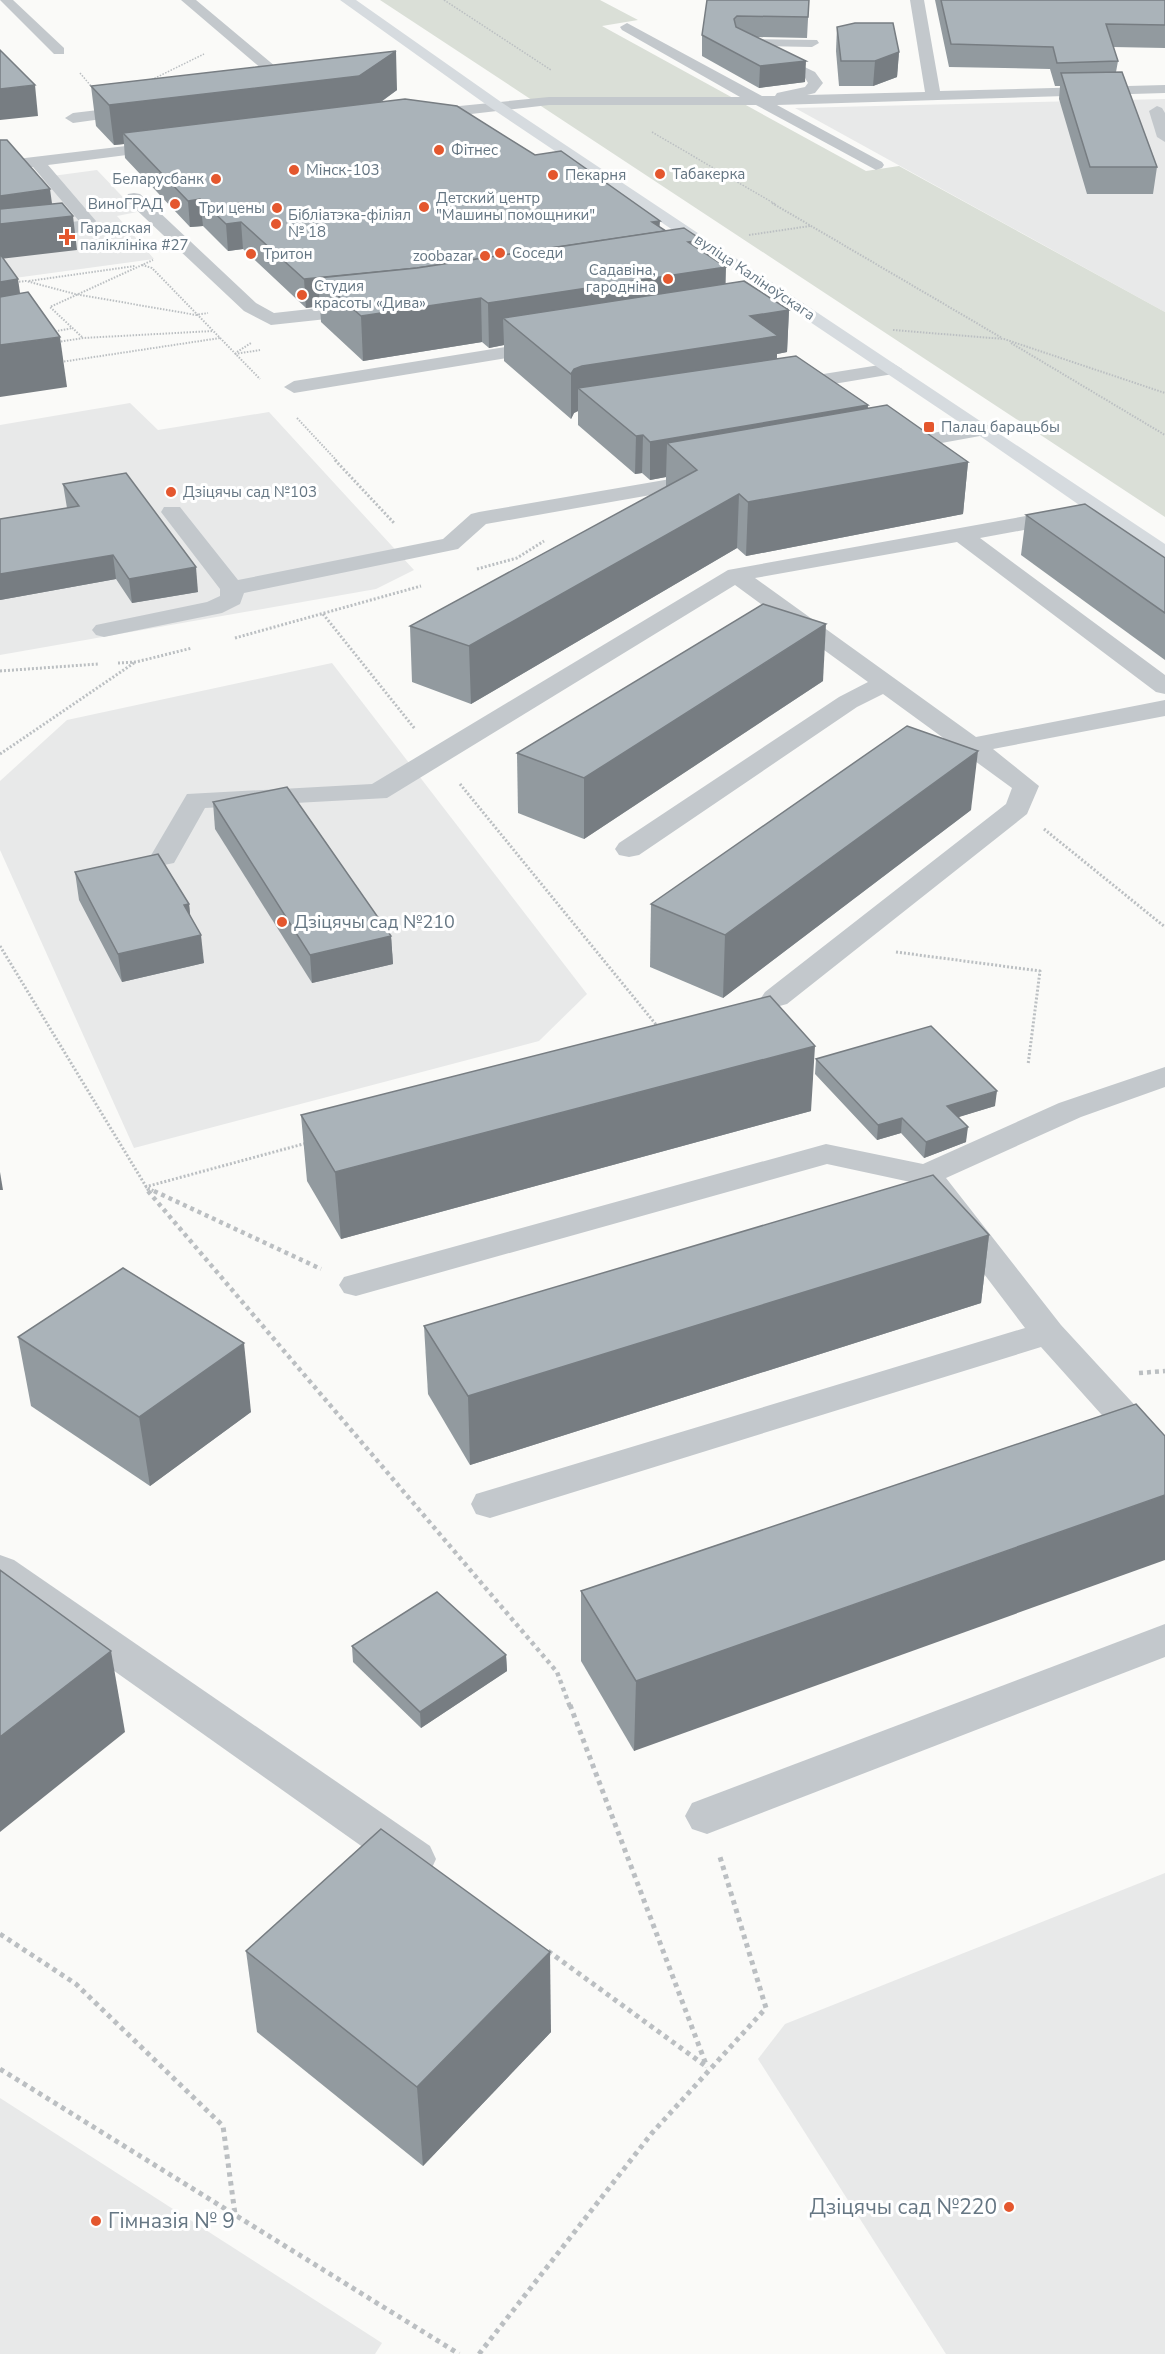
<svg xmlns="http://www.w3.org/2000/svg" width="1165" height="2354" viewBox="0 0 1165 2354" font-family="'Nunito Sans',sans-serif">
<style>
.built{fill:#e8e9e9}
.green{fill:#dadfd7}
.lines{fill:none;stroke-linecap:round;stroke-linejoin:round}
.path-far4{stroke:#bbbfc2;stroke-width:1.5;stroke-dasharray:1.5 1.5;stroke-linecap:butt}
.path-far3{stroke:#bbbfc2;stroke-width:2;stroke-dasharray:1.5 1.5;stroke-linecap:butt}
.path-far2{stroke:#bbbfc2;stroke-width:3;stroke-dasharray:2 2;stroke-linecap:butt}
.path-far1{stroke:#bbbfc2;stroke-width:4.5;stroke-dasharray:4 4;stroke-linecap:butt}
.path{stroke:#bbbfc2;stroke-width:5;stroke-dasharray:4.5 4.5;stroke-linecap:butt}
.minor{fill:#c3c8cc;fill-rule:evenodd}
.major{fill:#d6dbdf;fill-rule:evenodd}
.wall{fill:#929a9f}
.shaded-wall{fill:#777d82}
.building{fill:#aab3b9;stroke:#777d82;stroke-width:1.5}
.poi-dot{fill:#e4572e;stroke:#fff;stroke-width:2}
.labels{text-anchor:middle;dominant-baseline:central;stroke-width:6;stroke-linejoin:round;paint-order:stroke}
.far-poi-label{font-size:15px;fill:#657683;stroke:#fff;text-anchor:start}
.far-street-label{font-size:15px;fill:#657683;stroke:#fff}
.poi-label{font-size:18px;fill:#657683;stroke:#fff;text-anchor:start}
.near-poi-label{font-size:21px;fill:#657683;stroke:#fff;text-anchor:end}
</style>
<rect width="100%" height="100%" fill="#fafaf8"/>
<g class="built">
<polygon points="1165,99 1165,312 795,108"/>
<polygon points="97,170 137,212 117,216 154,259 0,280 0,183"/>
<polygon points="130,403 158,430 269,412 414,570 376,589 0,655 0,425"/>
<polygon points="332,663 587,994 539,1041 134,1148 0,850 0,781 67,720"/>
<polygon points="1165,1873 1165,2354 946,2354 758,2059 785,2024"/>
<polygon points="0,2098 382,2343 375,2354 0,2354"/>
</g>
<polygon class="green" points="380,0 600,0 638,20 602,26 866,171 899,166 1165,312 1165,517"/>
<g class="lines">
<g class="path-far4">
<polyline points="444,0 551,70"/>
<polyline points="80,73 91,86"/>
<polyline points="149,81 204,54"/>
<polyline points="652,132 775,204"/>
</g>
<g class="path-far3">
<polyline points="772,203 1002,338"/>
<polyline points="749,235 810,226"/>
<polyline points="142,265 152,268 260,379"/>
<polyline points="29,281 135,266"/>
<polyline points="16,282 26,281 75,294 196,315 208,313"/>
<polyline points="893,330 1004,339 1165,393"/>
<polyline points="52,332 73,328"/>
<polyline points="82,337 50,307 153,260"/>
<polyline points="58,342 83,338 213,331"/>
<polyline points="1011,343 1165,435"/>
<polyline points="237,352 251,343"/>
<polyline points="235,354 260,350"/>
<polyline points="61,362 220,338"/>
<polyline points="297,418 337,461"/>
</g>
<g class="path-far2">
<polyline points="335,460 394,523"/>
<polyline points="477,569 517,558 544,541"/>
<polyline points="323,614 415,729"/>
<polyline points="235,638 421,586"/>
<polyline points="118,663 136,662 192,648"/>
<polyline points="0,671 98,664"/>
<polyline points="0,754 134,663"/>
<polyline points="460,784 658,1027"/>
<polyline points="1044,829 1165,927"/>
<polyline points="0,946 150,1193"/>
<polyline points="896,952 1040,971 1028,1065"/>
<polyline points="145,1187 307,1143"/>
<polyline points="148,1188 158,1193"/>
</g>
<g class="path-far1">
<polyline points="148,1191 557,1672 570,1707"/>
<polyline points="154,1191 321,1269"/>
<polyline points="1139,1373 1165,1371"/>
</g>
<g class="path">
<polyline points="570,1705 707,2067"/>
<polyline points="0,1934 76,1984 223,2126 235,2214"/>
<polyline points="548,1951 707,2067"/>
<polyline points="0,2069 459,2354"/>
<polyline points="479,2354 652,2133 766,2008 720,1857"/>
</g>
<g class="minor">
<polygon points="0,0 13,0 64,48 64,54 54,54"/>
<polygon points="181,0 196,0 300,87 302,90 300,93 284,94 282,91 284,88"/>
<polygon points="910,0 924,0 940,91 1165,85 1165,93 777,105 882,162 884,165 882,168 876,170 756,105 549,105 419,120 411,115 419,110 549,97 740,97 622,30 620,27 627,23 762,96 775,96 777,93 805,87 808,83 805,78 736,45 736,39 817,40 819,43 812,47 761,46 815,72 823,83 815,93 807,95 925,92"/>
<polygon points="140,105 148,110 145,113 73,123 65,118 73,113"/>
<polygon points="1157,106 1162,108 1165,113 1165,142 1157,137 1149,111"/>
<polygon points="168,141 174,143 176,146 174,149 48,165 96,221 89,231 83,232 0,242 0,232 79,221 33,167 0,171 0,161"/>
<polygon points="134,193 140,194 256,303 274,313 364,303 373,309 364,315 271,325 244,311 128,202 126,198 128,194"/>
<polygon points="548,340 557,346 555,350 294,393 284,387 294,381"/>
<polygon points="892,363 902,369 899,373 786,392 776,386 786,380"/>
<polygon points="984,424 991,426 994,430 991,434 892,452 885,450 882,446 885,442 892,440"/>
<polygon points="711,472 719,473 722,478 719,483 486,524 458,549 244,593 240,604 222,613 104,637 96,635 92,630 96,625 207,602 220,596 220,589 161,512 164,507 180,507 238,580 443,539 471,514 479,512"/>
<polygon points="1070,508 1078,510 1081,515 1078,520 980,538 1165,675 1165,694 1156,692 957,542 755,578 976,737 1165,700 1165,716 993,749 1039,786 1027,814 787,1004 776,1007 765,1004 761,998 765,992 1006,804 1012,788 883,694 857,707 639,855 629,857 619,855 615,849 619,843 839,697 868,682 735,585 387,798 205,808 174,863 164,865 154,863 150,857 187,794 372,784 728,570"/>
<polygon points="1165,1067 1165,1087 1081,1117 946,1178 1061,1325 1165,1438 1165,1475 1152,1471 1041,1347 490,1518 476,1514 471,1504 476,1494 1025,1328 915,1183 827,1164 356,1296 344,1293 339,1285 344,1277 826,1144 923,1164 1059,1103"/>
<polygon points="0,1555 14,1560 430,1846 436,1859 430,1872 414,1877 398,1872 0,1590"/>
<polygon points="1165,1624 1165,1657 707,1834 692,1829 685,1816 692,1803"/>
</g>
<polygon class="major" points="340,0 356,0 501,102 1165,544 1165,561 1157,559 977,434 491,108"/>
</g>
<g class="wall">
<polygon points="707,0 809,0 807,38 757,37 805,82 759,88 702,56 702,35"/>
<polygon points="935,0 1165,0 1165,48 1113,47 1118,61 1116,72 1157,167 1153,194 1087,194 1059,99 1060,86 1055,86 1050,69 949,67"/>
<polygon points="837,27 899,52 897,77 873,86 839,86 836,51"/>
<polygon points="91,86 397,90 381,102 535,155 701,251 726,284 789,310 787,352 777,354 777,358 968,462 963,514 746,556 737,548 471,704 412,682 410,626 666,487 666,477 650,480 642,473 635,474 578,425 578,411 574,413 571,419 504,361 504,345 489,348 482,342 363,361 321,322 320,306 306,308 243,249 228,251 203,226 190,227 125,158 124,144 114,145 96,126"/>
<polygon points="63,484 198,592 132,603 116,579 0,600 0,519 67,508"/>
<polygon points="1026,515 1165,558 1165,660 1021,555"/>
<polygon points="823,681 584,839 518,813 517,753"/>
<polygon points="213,802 391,936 393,964 312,983 215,829"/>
<polygon points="971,810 723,998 650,967 651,904"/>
<polygon points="75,872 189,904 190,916 204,963 122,982 79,900"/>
<polygon points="816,1059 995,1106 958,1117 966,1142 924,1158 901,1133 877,1140 815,1074"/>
<polygon points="811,1111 341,1239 307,1181 301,1115"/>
<polygon points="989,1235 981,1303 470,1465 428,1394 424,1326"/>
<polygon points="18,1337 251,1412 150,1486 31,1406"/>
<polygon points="1136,1404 634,1751 581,1661 581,1591"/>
<polygon points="352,1646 506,1655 507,1671 421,1728 353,1662"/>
<polygon points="246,1951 551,2032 423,2166 257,2032"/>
</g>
<g class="shaded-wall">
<polygon points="396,51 397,90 361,116 123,133 124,144 114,145 109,105"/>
<polygon points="899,52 897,77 873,86 875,61"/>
<polygon points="806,61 805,82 759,88 760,66"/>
<polygon points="35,85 38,116 0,120 0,89"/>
<polygon points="50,189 54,218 73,216 77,250 0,259 0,196"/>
<polygon points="200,199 203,226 190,227 188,201"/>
<polygon points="660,221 659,233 318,278 320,306 306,308 304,279"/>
<polygon points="241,222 243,249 228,251 226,224"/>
<polygon points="702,240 701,271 726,267 725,310 503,318 504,345 489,348 488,303 688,242"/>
<polygon points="18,279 25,327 0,332 0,282"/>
<polygon points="481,298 482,342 363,361 361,316"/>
<polygon points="789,310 787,352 777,354 776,379 578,388 578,411 574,413 571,419 571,374 574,369 750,316"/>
<polygon points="60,337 67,387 0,397 0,345"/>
<polygon points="868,405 866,442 667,443 666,477 650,480 650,442"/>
<polygon points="643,435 642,473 635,474 636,436"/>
<polygon points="968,462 963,514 746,556 748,502"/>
<polygon points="739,494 737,548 471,704 469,646"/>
<polygon points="113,555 116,579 0,600 0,574"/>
<polygon points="196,567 198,592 132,603 129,579"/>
<polygon points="826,624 823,681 584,839 584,778"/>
<polygon points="978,751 971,810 723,998 725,935"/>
<polygon points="189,904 192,932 184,905"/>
<polygon points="201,935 204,963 122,982 118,954"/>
<polygon points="391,936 393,964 312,983 310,955"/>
<polygon points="815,1046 811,1111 341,1239 335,1172"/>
<polygon points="997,1091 995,1106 946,1121 947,1106"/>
<polygon points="902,1118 901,1133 877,1140 878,1125"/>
<polygon points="968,1127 966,1142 924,1158 926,1142"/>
<polygon points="0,1172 3,1190 0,1190"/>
<polygon points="989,1235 981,1303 470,1465 468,1396"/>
<polygon points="244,1343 251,1412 150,1486 139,1417"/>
<polygon points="1165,1495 1165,1560 634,1751 636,1681"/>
<polygon points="111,1651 125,1732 0,1832 0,1737"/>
<polygon points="506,1655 507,1671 421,1728 420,1712"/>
<polygon points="550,1952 551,2032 423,2166 417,2087"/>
</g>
<g class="building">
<polygon points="707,0 809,0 808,17 737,16 734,19 736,27 806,61 760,66 702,35"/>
<polygon points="941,0 1165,0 1165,25 1106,24 1118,61 1057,63 1053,47 951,44"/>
<polygon points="855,23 893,23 899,52 875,61 841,61 837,27"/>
<polygon points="0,50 35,85 0,89"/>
<polygon points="396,51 359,76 109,105 91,86"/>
<polygon points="1122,72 1157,167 1090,167 1061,73"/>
<polygon points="405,99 457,106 535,155 561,151 660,221 652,222 666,231 417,268 304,279 241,222 226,224 200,199 188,201 123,133"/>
<polygon points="0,140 7,140 50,189 0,196"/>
<polygon points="62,203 73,216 0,224 0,209"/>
<polygon points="684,228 702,240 688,242 726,267 488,303 481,298 361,316 318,278 417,268"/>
<polygon points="0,254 18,279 0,282"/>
<polygon points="744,281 789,310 750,316 778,336 582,366 574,369 571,374 503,318"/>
<polygon points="28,292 60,337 0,345 0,297"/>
<polygon points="796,356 868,405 650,442 643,435 636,436 578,388"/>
<polygon points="887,405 968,462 748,502 739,494 469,646 410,626 697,470 667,443"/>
<polygon points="126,473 196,567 129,579 113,555 0,574 0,519 79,506 63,484"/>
<polygon points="1085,504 1165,558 1165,613 1026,515"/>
<polygon points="763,604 826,624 584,778 517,753"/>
<polygon points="907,726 978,751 725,935 651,904"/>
<polygon points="287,787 391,936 310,955 213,802"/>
<polygon points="158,854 189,904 184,905 201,935 118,954 75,872"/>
<polygon points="770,996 815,1046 335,1172 301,1115"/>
<polygon points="931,1026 997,1091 947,1106 968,1127 926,1142 902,1118 878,1125 816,1059"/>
<polygon points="933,1175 989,1235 468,1396 424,1326"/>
<polygon points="123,1268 244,1343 139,1417 18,1337"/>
<polygon points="1136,1404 1165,1436 1165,1495 636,1681 581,1591"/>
<polygon points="0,1570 111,1651 0,1737"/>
<polygon points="437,1592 506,1655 420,1712 352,1646"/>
<polygon points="381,1829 550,1952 417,2087 246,1951"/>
</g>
<g class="poi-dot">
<circle cx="439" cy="150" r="6"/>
<circle cx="294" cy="170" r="6"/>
<circle cx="660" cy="174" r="6"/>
<circle cx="553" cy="175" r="6"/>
<circle cx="216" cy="179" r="6"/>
<circle cx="175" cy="204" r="6"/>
<circle cx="424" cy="207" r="6"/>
<circle cx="277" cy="208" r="6"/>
<circle cx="276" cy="224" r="6"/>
<path d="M64 228h6v6h6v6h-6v6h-6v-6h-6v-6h6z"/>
<circle cx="500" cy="253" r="6"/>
<circle cx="251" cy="254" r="6"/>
<circle cx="485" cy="256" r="6"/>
<circle cx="668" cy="279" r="6"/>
<circle cx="302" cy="295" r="6"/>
<rect x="923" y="421" width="12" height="12" rx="3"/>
<circle cx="171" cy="492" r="6"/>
<circle cx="282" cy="922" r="6"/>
<circle cx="1009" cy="2207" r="6"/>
<circle cx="96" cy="2221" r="6"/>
</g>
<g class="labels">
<g class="far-poi-label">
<text x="451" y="150">Фітнес</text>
<text x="306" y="170">Мінск-103</text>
<text x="672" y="174">Табакерка</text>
<text x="565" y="175">Пекарня</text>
<text x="204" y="179" text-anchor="end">Беларусбанк</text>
<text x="436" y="198">Детский центр<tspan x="436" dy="17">"Машины помощники"</tspan></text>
<text x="163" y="204" text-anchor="end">ВиноГРАД</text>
<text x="265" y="208" text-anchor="end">Три цены</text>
<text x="288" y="215">Бібліатэка-філіял<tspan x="288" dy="17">№ 18</tspan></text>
<text x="80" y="228">Гарадская<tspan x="80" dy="17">паліклініка #27</tspan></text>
<text x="512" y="253">Соседи</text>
<text x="263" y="254">Тритон</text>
<text x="473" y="256" text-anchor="end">zoobazar</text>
<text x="656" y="270" text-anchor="end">Садавіна,<tspan x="656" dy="17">гародніна</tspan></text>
<text x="314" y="286">Студия<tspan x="314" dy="17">красоты «Дива»</tspan></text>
<text x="941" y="427">Палац барацьбы</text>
<text x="183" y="492">Дзіцячы сад №103</text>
</g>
<g class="far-street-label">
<text transform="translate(755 277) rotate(34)">вуліца Каліноўскага</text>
</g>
<g class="poi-label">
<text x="294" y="922">Дзіцячы сад №210</text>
</g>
<g class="near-poi-label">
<text x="997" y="2207">Дзіцячы сад №220</text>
<text x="108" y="2221" text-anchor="start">Гімназія № 9</text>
</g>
</g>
</svg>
